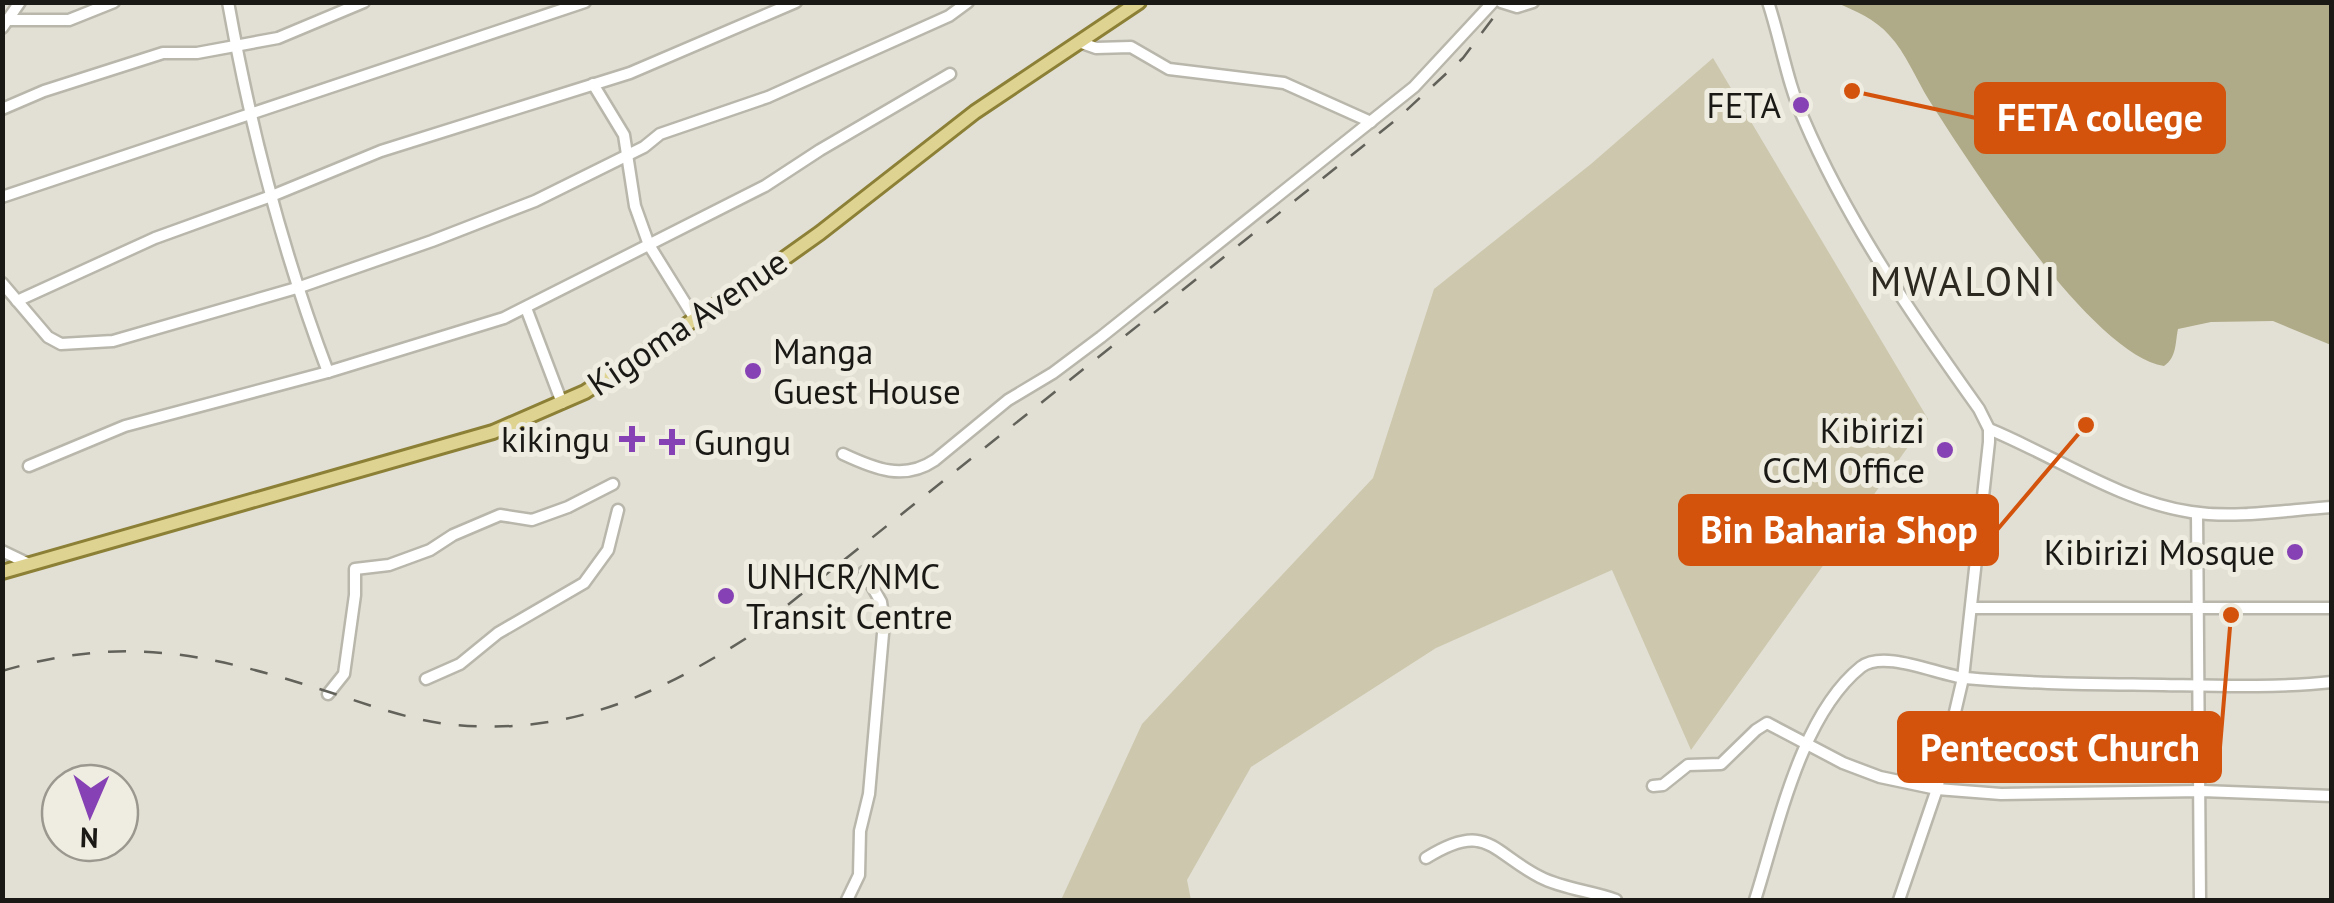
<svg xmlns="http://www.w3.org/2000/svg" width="2334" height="903" viewBox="0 0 2334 903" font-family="'PT Sans',sans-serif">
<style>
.green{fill:#ccc7ad}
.water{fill:#afaa88}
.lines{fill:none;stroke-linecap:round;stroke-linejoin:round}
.minor-casing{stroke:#b9b7ac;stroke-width:15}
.major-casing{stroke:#8c7f36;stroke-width:18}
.minor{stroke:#fff;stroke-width:10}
.major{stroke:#dfd391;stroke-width:12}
.rail{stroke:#62615a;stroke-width:2.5;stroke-dasharray:18 18;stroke-linecap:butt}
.poi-dot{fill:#8641b4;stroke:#efede1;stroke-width:4}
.labels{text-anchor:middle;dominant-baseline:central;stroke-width:10;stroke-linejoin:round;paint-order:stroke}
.poi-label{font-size:35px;fill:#1a1915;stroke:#efede1;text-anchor:end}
.street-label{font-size:35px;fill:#1a1915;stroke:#efede1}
.quarter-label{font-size:40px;letter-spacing:2.5px;fill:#2b2920;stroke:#efede1}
.leader{fill:none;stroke:#d3530d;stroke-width:4}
.callout-dot{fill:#d3530d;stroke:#efede1;stroke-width:4}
.callout{fill:#d3530d;stroke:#d3530d;stroke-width:4}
.callout-label{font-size:38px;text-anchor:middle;font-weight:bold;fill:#fff}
</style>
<rect width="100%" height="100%" fill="#e2e0d4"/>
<polygon class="green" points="1713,58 1928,419 1691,750 1612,570 1436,648 1251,767 1187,880 1191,900 1061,900 1142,724 1373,478 1434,289 1591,164"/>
<path class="water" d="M1837,3H2331V345L2273,321L2211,322L2178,329C2175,343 2177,357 2164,366C2092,355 1969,163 1929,100C1916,79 1906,53 1889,35C1875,19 1856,11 1837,3Z"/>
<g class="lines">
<defs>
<g id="minor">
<path d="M228,2C250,125 284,256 328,372"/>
<polyline points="1501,2 1517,7 1533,2"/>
<path d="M1768,2C1781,41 1787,83 1804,120C1848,223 1914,318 1979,409L1989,429V442L1963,678L1937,789L1899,900"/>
<polyline points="2,20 69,20 114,2"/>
<polyline points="2,28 20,2"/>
<polyline points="1079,42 1096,48 1131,47 1169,69 1284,83 1371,122"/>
<polyline points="593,84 624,135 635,206 649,245 695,319"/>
<polyline points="2,109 44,91 163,53 197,53 278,38 364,2"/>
<polyline points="2,197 585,2"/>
<polyline points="2,283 48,337 61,344 113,341 300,287 432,241 535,201 644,147 660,134 768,97 949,16 968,2"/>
<polyline points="17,301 155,238 274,195 381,151 630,73 796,2"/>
<polyline points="526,308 562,403"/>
<path d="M1989,429C2055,456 2119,501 2191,512C2236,519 2286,510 2332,507"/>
<path d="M843,454C875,469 904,481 935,460L1008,400L1053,373L1101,337L1414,87L1493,2"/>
<polyline points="29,466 125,426 328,372 504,318 765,186 820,150 950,74"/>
<polyline points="2197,513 2200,900"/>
<polyline points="2,551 29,564"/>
<polyline points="1972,608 2332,608"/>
<polyline points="426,679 460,664 498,633 584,583 608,550 618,510"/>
<polyline points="328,694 344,674 355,595 355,569 389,565 430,550 453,535 500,515 532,520 568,507 613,484"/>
<polyline points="1653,786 1663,785 1688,765 1721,764 1756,730 1767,723 1843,763 1880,777 1937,789 2001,794 2202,791 2332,796"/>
<path d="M1426,858C1487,820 1491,852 1540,877C1563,889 1592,891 1616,900"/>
<polyline points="847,900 859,875 860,831 869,794 884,622 881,602 864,572"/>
<path d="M1755,900C1778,828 1800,716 1861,667C1884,649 1938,675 1965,678C2027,684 2100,684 2163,685C2219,686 2276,688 2332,682"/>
</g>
<polyline id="major" points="2,572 493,432 585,392 754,280 820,233 975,112 1139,2"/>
</defs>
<use href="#minor" class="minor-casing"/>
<use href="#major" class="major-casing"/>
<use href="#minor" class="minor"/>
<use href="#major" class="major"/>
<path class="rail" d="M2,671C126,634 209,654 329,692C366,704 407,719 446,724C562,737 650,699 745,639L1397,119L1463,58L1505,2"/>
</g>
<g class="poi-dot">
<circle cx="1801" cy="105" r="10"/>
<circle cx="753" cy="371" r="10"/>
<path d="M627 424h10v10h10v10h-10v10h-10v-10h-10v-10h10z"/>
<path d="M667 427h10v10h10v10h-10v10h-10v-10h-10v-10h10z"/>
<circle cx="1945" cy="450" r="10"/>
<circle cx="2295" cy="552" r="10"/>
<circle cx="726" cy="596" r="10"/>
</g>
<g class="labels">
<g class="poi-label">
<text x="1781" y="105">FETA</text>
<text x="773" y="351" text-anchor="start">Manga<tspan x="773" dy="40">Guest House</tspan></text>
<text x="1925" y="430">Kibirizi<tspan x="1925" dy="40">CCM Office</tspan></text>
<text x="610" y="439">kikingu</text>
<text x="694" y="442" text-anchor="start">Gungu</text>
<text x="2275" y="552">Kibirizi Mosque</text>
<text x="746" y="576" text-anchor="start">UNHCR/NMC<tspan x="746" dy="40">Transit Centre</tspan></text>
</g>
<g class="street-label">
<text transform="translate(687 322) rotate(-34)">Kigoma Avenue</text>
</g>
<g class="quarter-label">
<text x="1964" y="281">MWALONI</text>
</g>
</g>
<path class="leader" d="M1852 91L1976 118M2086 425L1997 530M2231 615L2220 747"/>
<g class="callout-dot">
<circle cx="1852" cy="91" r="10"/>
<circle cx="2086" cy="425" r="10"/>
<circle cx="2231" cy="615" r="10"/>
</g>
<g class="callout">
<rect x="1976" y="84" width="248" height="68" rx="10"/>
<rect x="1680" y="496" width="317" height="68" rx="10"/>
<rect x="1899" y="713" width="321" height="68" rx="10"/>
</g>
<g class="callout-label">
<text x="2100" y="131">FETA college</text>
<text x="1839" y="543">Bin Baharia Shop</text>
<text x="2060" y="761">Pentecost Church</text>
</g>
<rect width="2334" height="903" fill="none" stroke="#1a1915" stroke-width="10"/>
<g transform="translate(90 813) rotate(182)"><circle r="48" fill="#efede1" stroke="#9a988f" stroke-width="2.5"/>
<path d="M0-8L18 38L0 25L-18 38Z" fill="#8641b4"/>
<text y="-15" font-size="28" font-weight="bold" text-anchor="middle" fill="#1a1915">N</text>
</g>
</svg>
